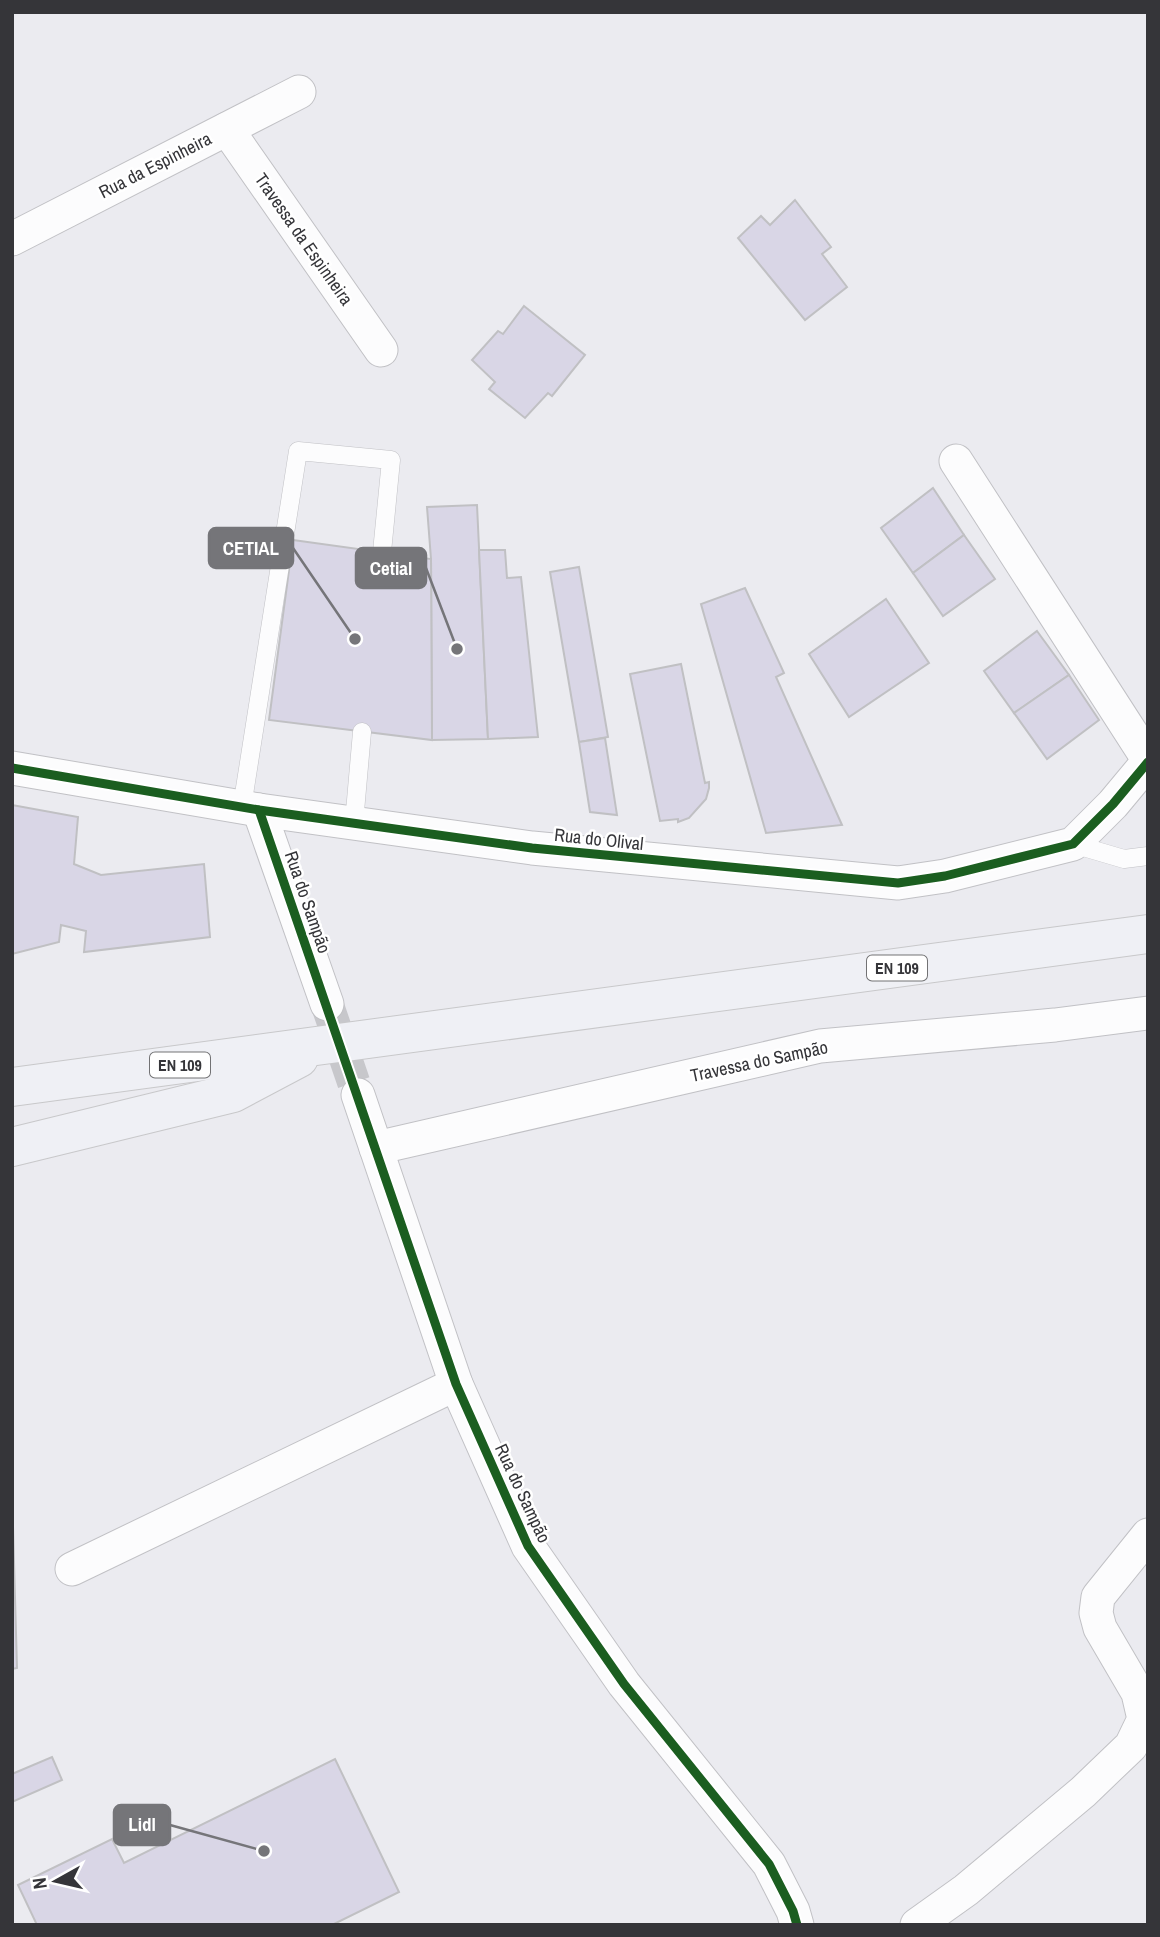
<svg xmlns="http://www.w3.org/2000/svg" width="1160" height="1937" viewBox="0 0 1160 1937" font-family="'Archivo Narrow',sans-serif">
<style>
.building{fill:#d9d6e6;stroke:#c0c0c3;stroke-width:2}
.lines{fill:none;stroke-linecap:round;stroke-linejoin:round}
.minor-tunnel{stroke:#c7c7cb;stroke-width:33;stroke-dasharray:33 17;stroke-linecap:butt}
.service-casing{stroke:#c1c1c5;stroke-width:19}
.minor-casing{stroke:#c1c1c5;stroke-width:35}
.primary-casing{stroke:#c8c8ca;stroke-width:40}
.service{stroke:#fcfcfd;stroke-width:18}
.minor{stroke:#fcfcfd;stroke-width:33}
.primary{stroke:#eff0f5;stroke-width:38}
.cycleway-casing{stroke:#fff;stroke-width:13}
.cycleway{stroke:#1b5e20;stroke-width:9}
.labels{text-anchor:middle;dominant-baseline:central;stroke-width:5;stroke-linejoin:round;paint-order:stroke}
.shield{fill:#fff;stroke:#727274;stroke-width:2}
.shield-label{font-size:16px;font-weight:bold;fill:#353539}
.street-label{font-size:18px;fill:#353539;stroke:#fff}
.leader{fill:none;stroke:#757579;stroke-width:2.5}
.callout-dot{fill:#757579;stroke:#fff;stroke-width:2.5}
.callout{fill:#757579;stroke:#757579;stroke-width:2.5}
.callout-label{font-size:19px;text-anchor:middle;font-weight:bold;fill:#fff}
</style>
<rect width="100%" height="100%" fill="#ebebf0"/>
<g class="building">
<polygon points="795,200 831,247 822,254 847,287 805,320 738,238 761,216 770,225"/>
<polygon points="524,306 585,355 552,396 548,393 525,418 489,389 495,382 472,360 498,331 503,334"/>
<polygon points="933,488 964,535 913,573 881,528"/>
<polygon points="477,505 488,739 432,740 431,559 427,507"/>
<polygon points="964,535 995,579 943,616 913,573"/>
<polygon points="293,540 431,559 432,740 269,720"/>
<polygon points="479,550 505,550 507,578 521,577 538,737 488,739"/>
<polygon points="579,567 608,737 579,742 550,572"/>
<polygon points="745,588 784,673 776,677 842,825 766,833 701,604"/>
<polygon points="886,599 929,663 849,717 809,654"/>
<polygon points="1037,631 1069,675 1014,713 984,671"/>
<polygon points="681,664 705,783 709,782 709,788 706,799 689,818 678,822 678,819 660,821 630,674"/>
<polygon points="1069,675 1099,720 1047,759 1014,713"/>
<polygon points="605,738 617,815 590,812 579,742"/>
<polygon points="12,805 78,817 74,864 101,875 204,864 210,937 84,952 86,931 61,925 59,942 12,954"/>
<polygon points="12,1491 17,1668 12,1669"/>
<polygon points="52,1757 62,1780 12,1802 12,1774"/>
<polygon points="335,1759 399,1892 332,1925 37,1925 18,1885 112,1839 124,1863"/>
</g>
<g class="lines">
<polyline class="minor-tunnel" points="327,1004 358,1095"/>
<defs>
<g id="service">
<polyline points="242,807 298,451 391,460 382,552"/>
<polyline points="354,823 362,732"/>
<polyline points="1073,844 1124,859 1148,856"/>
</g>
<g id="minor">
<polyline points="227,129 381,350"/>
<polyline points="12,239 299,92"/>
<polyline points="956,461 1148,759"/>
<polyline points="12,768 259,810 532,848 898,883 945,876 1073,844 1113,804 1148,762"/>
<polyline points="259,810 327,1004"/>
<polyline points="358,1095 456,1384 528,1546 624,1684 769,1864 793,1911 797,1925"/>
<polyline points="376,1148 820,1046 1055,1025 1148,1013"/>
<polyline points="72,1569 456,1384"/>
<polyline points="917,1925 966,1890 1083,1792 1131,1746 1144,1719 1138,1693 1100,1628 1096,1613 1098,1597 1148,1535"/>
</g>
<g id="primary">
<polyline points="12,1087 1148,934"/>
<polyline points="12,1147 233,1093 299,1058"/>
</g>
</defs>
<use href="#service" class="service-casing"/>
<use href="#minor" class="minor-casing"/>
<use href="#primary" class="primary-casing"/>
<use href="#service" class="service"/>
<use href="#minor" class="minor"/>
<use href="#primary" class="primary"/>
<defs>
<g id="cycleway">
<polyline points="12,768 259,810 532,848 898,883 945,876 1073,844 1113,804 1148,762"/>
<polyline points="259,810 456,1384 528,1546 624,1684 769,1864 793,1911 797,1925"/>
</g>
</defs>
<use href="#cycleway" class="cycleway-casing"/>
<use href="#cycleway" class="cycleway"/>
</g>
<g class="labels">
<g class="shield">
<rect x="867" y="955.5" width="60" height="25" rx="5"/>
<rect x="150" y="1052.5" width="60" height="25" rx="5"/>
</g>
<g class="shield-label">
<text x="897" y="968">EN 109</text>
<text x="180" y="1065">EN 109</text>
</g>
<g class="street-label">
<text transform="translate(155 165) rotate(-27)">Rua da Espinheira</text>
<text transform="translate(304 239) rotate(55)">Travessa da Espinheira</text>
<text transform="translate(599 839) rotate(6)">Rua do Olival</text>
<text transform="translate(308 902) rotate(71)">Rua do Sampão</text>
<text transform="translate(759 1061) rotate(-12)">Travessa do Sampão</text>
<text transform="translate(523 1493) rotate(65)">Rua do Sampão</text>
</g>
</g>
<path class="leader" d="M355 639L293 548M457 649L426 568M264 1851L170 1825"/>
<g class="callout-dot">
<circle cx="355" cy="639" r="7"/>
<circle cx="457" cy="649" r="7"/>
<circle cx="264" cy="1851" r="7"/>
</g>
<g class="callout">
<rect x="209" y="528" width="84" height="40" rx="7"/>
<rect x="356" y="548" width="70" height="40" rx="7"/>
<rect x="114" y="1805" width="56" height="40" rx="7"/>
</g>
<g class="callout-label">
<text x="251" y="555">CETIAL</text>
<text x="391" y="575">Cetial</text>
<text x="142" y="1831">Lidl</text>
</g>
<rect width="1160" height="1937" fill="none" stroke="#353539" stroke-width="28"/>
<g transform="translate(56 1881) rotate(262)" stroke="#ffffff" stroke-width="5" paint-order="stroke">
<path d="M0-5L12 26L0 18L-12 26Z" fill="#353539"/>
<text y="-10" font-size="19" font-weight="bold" text-anchor="middle" fill="#353539">N</text>
</g>
</svg>
